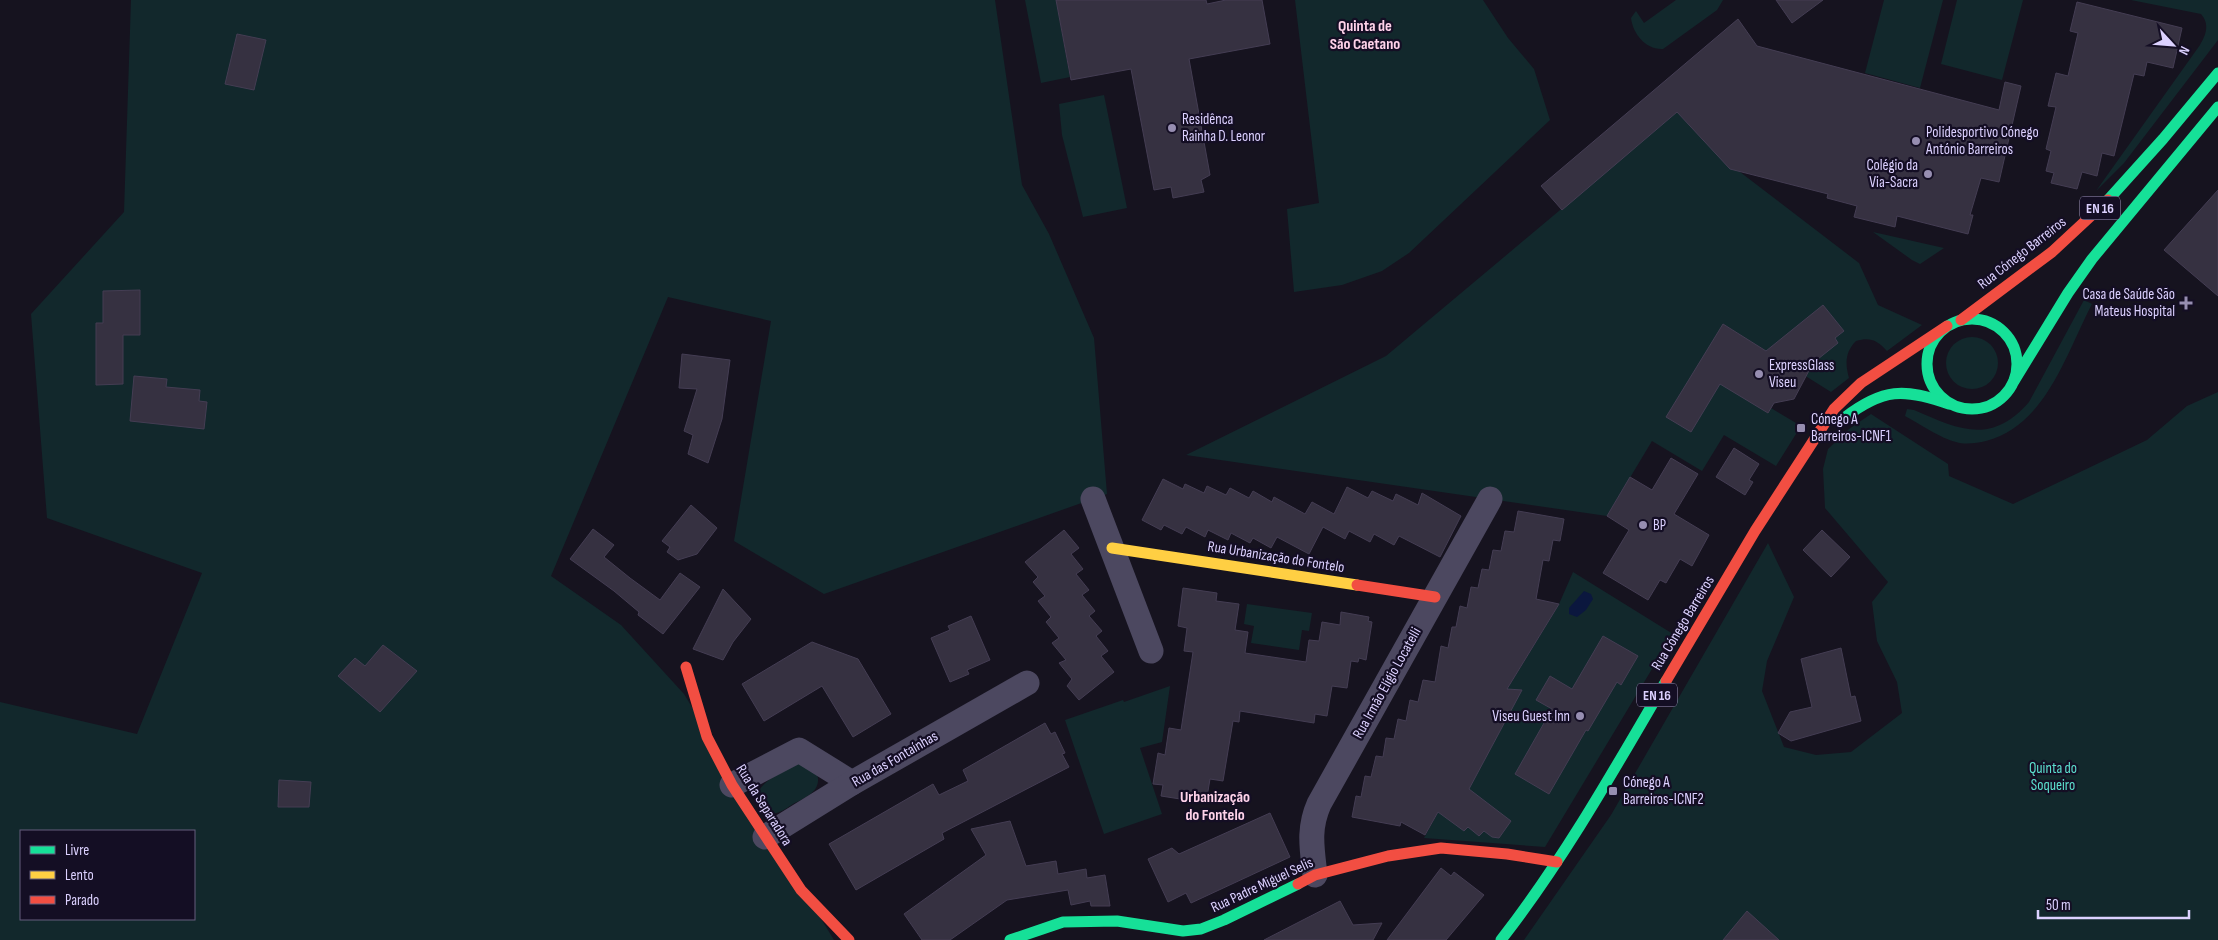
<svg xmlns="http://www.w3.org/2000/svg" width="2218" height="940" viewBox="0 0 2218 940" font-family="'Sofia Sans Condensed',sans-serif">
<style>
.green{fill:#12282c;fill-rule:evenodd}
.water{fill:#0b173e}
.building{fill:#363141;stroke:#443d53}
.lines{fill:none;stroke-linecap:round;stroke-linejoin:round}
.street{stroke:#4c4860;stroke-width:25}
.fast{stroke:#16e098;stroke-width:11}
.slow{stroke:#ffcf43;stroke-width:11}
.jam{stroke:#f24e42;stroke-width:11}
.poi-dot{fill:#978eb1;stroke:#140e24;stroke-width:2}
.labels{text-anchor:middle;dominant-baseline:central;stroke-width:4.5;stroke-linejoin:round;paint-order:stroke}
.shield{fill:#140e24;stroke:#a096bd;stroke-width:1}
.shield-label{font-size:14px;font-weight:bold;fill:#dcd1ff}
.poi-label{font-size:15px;fill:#dcd1ff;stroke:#140e24;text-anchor:start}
.street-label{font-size:15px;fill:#dcd1ff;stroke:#140e24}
.park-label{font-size:15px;fill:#5ce0cf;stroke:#140e24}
.neighbourhood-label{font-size:16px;font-weight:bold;fill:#ffd3ea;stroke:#140e24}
</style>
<rect width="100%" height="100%" fill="#16131f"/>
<g class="green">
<path d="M131,0H995L1022,185L1049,234L1094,338L1107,494L824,594L734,541L771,321L668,297L551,576L621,625L684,694L834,940H0V702L137,734L202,573L47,518L31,314L124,212ZM21,831H194V919H21Z"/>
<polygon points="1025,0 1056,0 1070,77 1041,83"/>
<polygon points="1295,0 1483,0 1508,38 1534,69 1550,120 1409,253 1382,271 1342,285 1294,292 1287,209 1319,203"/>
<path d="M1676,0H1723L1717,10L1663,49C1646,50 1633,34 1631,18L1636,11L1644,23Z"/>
<polygon points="1884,0 1943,0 1920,88 1865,73"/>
<polygon points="1957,0 2023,0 2002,80 1941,64"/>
<path d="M2131,0H2218V40L2124,163L2096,191L2200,45C2206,35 2210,24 2201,14Z"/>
<polygon points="1104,95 1127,208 1083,217 1062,135 1059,104"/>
<path d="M1677,112L1723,159L1859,263L1878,305L1922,325L1887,351C1877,340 1870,337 1856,341C1845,352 1845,364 1849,378L1831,392L1723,324L1768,413L1771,408L1801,426L1776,466L1724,435L1702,471L1652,441L1607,516L1186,455L1386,356Z"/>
<polygon points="1873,232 1944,248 1920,264 1912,260"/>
<path d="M2084,300L2092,304C2066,354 2046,425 1986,441C1977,443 1965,445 1956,442C1942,439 1918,423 1905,416L1907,409L1914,410C1958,429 1991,446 2029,402Z"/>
<circle cx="1972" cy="363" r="26"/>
<polygon points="2218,392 2218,940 1524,940 1611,815 1768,543 1794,597 1767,661 1762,691 1784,747 1816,755 1851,752 1902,713 1897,682 1877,641 1872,602 1888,582 1825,508 1823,469 1828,449 1849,429 1871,414 1948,464 1949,476 2013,504 2147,440 2187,406"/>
<polygon points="1573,572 1673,634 1545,847 1424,838 1491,716 1559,604"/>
<polygon points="1247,604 1312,613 1309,631 1302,630 1299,650 1251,643 1254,626 1244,624"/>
<polygon points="1170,686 1162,742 1140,748 1162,814 1104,834 1065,720 1123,700 1124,702"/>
<path d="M797,764H801L816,771C824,790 807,797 793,804C788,807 782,812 776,813C772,814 765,811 762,808C744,787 783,772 797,764Z"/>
</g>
<polygon class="water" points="1584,591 1591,594 1593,599 1586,610 1577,617 1569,614 1569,608"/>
<g class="building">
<polygon points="1056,0 1206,0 1207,4 1226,0 1262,0 1270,44 1189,59 1210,175 1201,180 1204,192 1173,198 1171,187 1154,190 1131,69 1071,80"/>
<polygon points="1776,0 1823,0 1792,23"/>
<polygon points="2077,2 2182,28 2173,68 2147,62 2144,76 2134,74 2114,156 2102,153 2097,176 2082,172 2077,189 2051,183 2054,173 2046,171 2051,151 2046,149 2056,107 2048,106 2056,73 2068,76 2078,33 2070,31"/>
<polygon points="1738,19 1757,46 1999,110 2005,82 2021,86 1999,182 1981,178 1970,215 1973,215 1968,234 1897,216 1895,227 1854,217 1857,206 1827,198 1828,194 1730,169 1677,112 1562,210 1541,186"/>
<polygon points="237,34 266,40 254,90 225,84"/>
<polygon points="2218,190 2218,296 2164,250"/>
<polygon points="140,290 140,335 123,335 123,384 96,385 96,323 103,323 103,291"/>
<polygon points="1823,305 1844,331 1835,338 1838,343 1813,363 1794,399 1774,403 1768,413 1720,384 1691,432 1666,417 1723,324 1766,351"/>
<polygon points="682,354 730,360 722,419 708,463 688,454 693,435 684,431 697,389 679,388"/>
<polygon points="134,376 167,379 166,387 200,390 199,401 207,402 204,429 130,421"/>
<polygon points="1734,448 1759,464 1749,480 1753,482 1745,495 1716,477"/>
<polygon points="1671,458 1698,474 1674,514 1709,535 1692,566 1680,559 1666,583 1660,580 1648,600 1603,573 1629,530 1607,516 1630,477 1652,490"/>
<polygon points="1163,479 1183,489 1185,484 1204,493 1207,486 1226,495 1230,488 1249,498 1253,491 1272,502 1274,497 1305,514 1312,502 1334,514 1347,487 1368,498 1372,491 1393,501 1396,494 1418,505 1422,493 1461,516 1440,557 1399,536 1394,545 1374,534 1370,542 1349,531 1345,539 1323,527 1309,554 1277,537 1271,548 1253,538 1250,543 1231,533 1228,540 1208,530 1205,537 1186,527 1182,534 1164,525 1161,530 1142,520"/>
<polygon points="691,505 717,528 697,554 678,560 667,552 670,547 662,541"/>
<polygon points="1518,511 1564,519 1560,541 1553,540 1549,561 1543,560 1536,599 1559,604 1507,689 1522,690 1469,789 1511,821 1499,838 1492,837 1484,831 1479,836 1468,827 1464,831 1438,812 1425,835 1401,822 1400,826 1352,817 1356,796 1361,797 1365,776 1371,777 1376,756 1383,757 1386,738 1394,739 1398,719 1406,721 1410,700 1418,702 1423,680 1435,682 1441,646 1448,648 1452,627 1456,627 1460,606 1467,608 1471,587 1478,588 1482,569 1489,570 1493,550 1501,551 1505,531 1514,532"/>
<polygon points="593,529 614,545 604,557 630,578 660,600 680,573 700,587 663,634 638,615 639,612 614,591 570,559"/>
<polygon points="1064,530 1079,548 1071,554 1083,569 1076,574 1089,590 1082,595 1095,611 1089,616 1102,631 1096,636 1108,651 1101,656 1114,672 1079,700 1067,686 1072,679 1059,663 1066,660 1052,643 1059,638 1046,622 1051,617 1038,601 1045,596 1033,582 1038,577 1025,562"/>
<polygon points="1822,530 1850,557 1831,577 1803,550"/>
<polygon points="1183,588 1217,593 1216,601 1239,604 1235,630 1248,632 1245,653 1306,662 1309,640 1319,641 1322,622 1340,625 1341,612 1369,617 1368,621 1372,622 1366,660 1359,658 1358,662 1351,661 1347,688 1332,686 1327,716 1315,714 1314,723 1240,711 1239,722 1233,721 1223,781 1210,779 1206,803 1161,796 1163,785 1153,784 1158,753 1165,755 1169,728 1181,730 1193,652 1184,651 1187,628 1178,626"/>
<polygon points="723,589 751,619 733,642 723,660 693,649"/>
<polygon points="971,616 990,660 967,670 969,674 950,682 931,638 950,630 948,626"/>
<polygon points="1603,636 1638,656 1621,685 1617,682 1588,731 1586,730 1549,794 1515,774 1552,709 1536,700 1550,676 1572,689"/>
<polygon points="812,642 858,659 891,714 853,737 822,686 764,721 742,684"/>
<polygon points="383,645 417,671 380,712 338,676 355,658 365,666"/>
<polygon points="1841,648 1851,697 1855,696 1861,721 1791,741 1778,733 1790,712 1812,707 1801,659"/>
<polygon points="1045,723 1051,734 1055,732 1065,753 1062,754 1069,767 942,833 944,839 856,890 829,844 933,784 939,795 968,781 963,770"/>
<polygon points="279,780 311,782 309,807 278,807"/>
<polygon points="1270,813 1290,857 1191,903 1186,893 1168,902 1148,859 1172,848 1179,854"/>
<polygon points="1010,821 1026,866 1056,861 1058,874 1086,869 1087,878 1105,875 1110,906 1091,906 1090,901 1071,905 1068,890 1007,900 950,940 922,940 904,914 986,855 971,829"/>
<polygon points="1441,868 1451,876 1454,872 1484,895 1446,940 1387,940"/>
<polygon points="1340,901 1353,925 1382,923 1373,940 1264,940"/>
<polygon points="1747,911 1779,940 1723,940"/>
</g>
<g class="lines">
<g class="street">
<polyline points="1093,499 1151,651"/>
<polyline points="732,785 799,750 852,783"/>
<polyline points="765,837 852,783 1027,683"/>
<path d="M1315,875C1312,848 1308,829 1319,804L1490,499"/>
</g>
<g class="fast">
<polyline points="2108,200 2163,139 2218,73"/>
<circle cx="1972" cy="364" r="45"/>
<polyline points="2014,381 2068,293 2092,259 2218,107"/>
<path d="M1844,418C1883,388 1904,388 1949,404"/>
<polyline points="1010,940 1063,922 1117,921 1183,931 1201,929 1224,920 1298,884"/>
<path d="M1501,940C1564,859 1614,770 1666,681"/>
</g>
<polyline class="slow" points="1112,548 1357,585"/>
<g class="jam">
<polyline points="1961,320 2052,252 2108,200"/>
<polyline points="1357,585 1435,597"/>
<polyline points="686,667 707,737 732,785 801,890 849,940"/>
<polyline points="1666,681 1755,531 1834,409 1861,383 1947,326"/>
<polyline points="1298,884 1315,875 1388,856 1441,848 1507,854 1557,862"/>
</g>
</g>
<g class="poi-dot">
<circle cx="1172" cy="128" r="5"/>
<circle cx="1916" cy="141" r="5"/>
<circle cx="1928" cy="174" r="5"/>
<path d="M2183.5 295.5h5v5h5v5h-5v5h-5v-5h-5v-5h5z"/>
<circle cx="1759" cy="374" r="5"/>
<rect x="1796" y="423" width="10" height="10" rx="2.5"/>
<circle cx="1643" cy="525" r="5"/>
<circle cx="1580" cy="716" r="5"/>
<rect x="1608" y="786" width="10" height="10" rx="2.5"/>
</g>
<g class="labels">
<g class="shield">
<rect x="2080" y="196.5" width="40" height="23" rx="4"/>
<rect x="1637" y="683.5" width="40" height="23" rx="4"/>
</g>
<g class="shield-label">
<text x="2100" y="208">EN 16</text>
<text x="1657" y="695">EN 16</text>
</g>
<g class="poi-label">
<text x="1182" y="119">Residênca<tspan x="1182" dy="17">Rainha D. Leonor</tspan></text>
<text x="1926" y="132">Polidesportivo Cónego<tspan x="1926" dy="17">António Barreiros</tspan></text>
<text x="1918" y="165" text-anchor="end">Colégio da<tspan x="1918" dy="17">Via-Sacra</tspan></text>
<text x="2175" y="294" text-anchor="end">Casa de Saúde São<tspan x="2175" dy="17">Mateus Hospital</tspan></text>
<text x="1769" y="365">ExpressGlass<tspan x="1769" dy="17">Viseu</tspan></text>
<text x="1811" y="419">Cónego A<tspan x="1811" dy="17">Barreiros-ICNF1</tspan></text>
<text x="1653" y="525">BP</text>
<text x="1570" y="716" text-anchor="end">Viseu Guest Inn</text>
<text x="1623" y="782">Cónego A<tspan x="1623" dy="17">Barreiros-ICNF2</tspan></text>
</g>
<g class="street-label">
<text transform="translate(2022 253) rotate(-38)">Rua Cónego Barreiros</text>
<text transform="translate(1276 557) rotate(9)">Rua Urbanização do Fontelo</text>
<text transform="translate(1683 623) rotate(-59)">Rua Cónego Barreiros</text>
<text transform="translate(1387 683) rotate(-61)">Rua Irmão Elígio Locatelli</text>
<text transform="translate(895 759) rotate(-30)">Rua das Fontaínhas</text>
<text transform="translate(764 805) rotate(58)">Rua da Separadora</text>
<text transform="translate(1262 885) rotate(-25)">Rua Padre Miguel Selis</text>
</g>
<g class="park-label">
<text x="2053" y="768">Quinta do<tspan x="2053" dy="17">Soqueiro</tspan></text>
</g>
<g class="neighbourhood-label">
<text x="1365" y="26">Quinta de<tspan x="1365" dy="18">São Caetano</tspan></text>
<text x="1215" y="797">Urbanização<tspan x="1215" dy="18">do Fontelo</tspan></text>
</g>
</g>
<rect x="20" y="830" width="175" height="90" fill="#140e24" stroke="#645c7c"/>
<rect x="30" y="846" width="25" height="8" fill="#16e098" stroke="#645c7c"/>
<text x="65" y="855" font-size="15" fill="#dcd1ff">Livre</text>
<rect x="30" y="871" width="25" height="8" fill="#ffcf43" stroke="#645c7c"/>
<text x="65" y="880" font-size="15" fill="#dcd1ff">Lento</text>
<rect x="30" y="896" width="25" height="8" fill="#f24e42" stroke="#645c7c"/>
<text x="65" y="905" font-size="15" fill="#dcd1ff">Parado</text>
<g transform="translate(2173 45) rotate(116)" stroke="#140e24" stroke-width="4" paint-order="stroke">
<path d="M0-4L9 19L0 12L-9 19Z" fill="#dcd1ff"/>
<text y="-8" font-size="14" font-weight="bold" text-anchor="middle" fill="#dcd1ff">N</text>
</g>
<path d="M2038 910v8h151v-8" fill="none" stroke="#dcd1ff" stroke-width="2.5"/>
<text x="2046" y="910" font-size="15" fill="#dcd1ff" stroke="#140e24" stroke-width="4" paint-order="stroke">50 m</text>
</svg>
